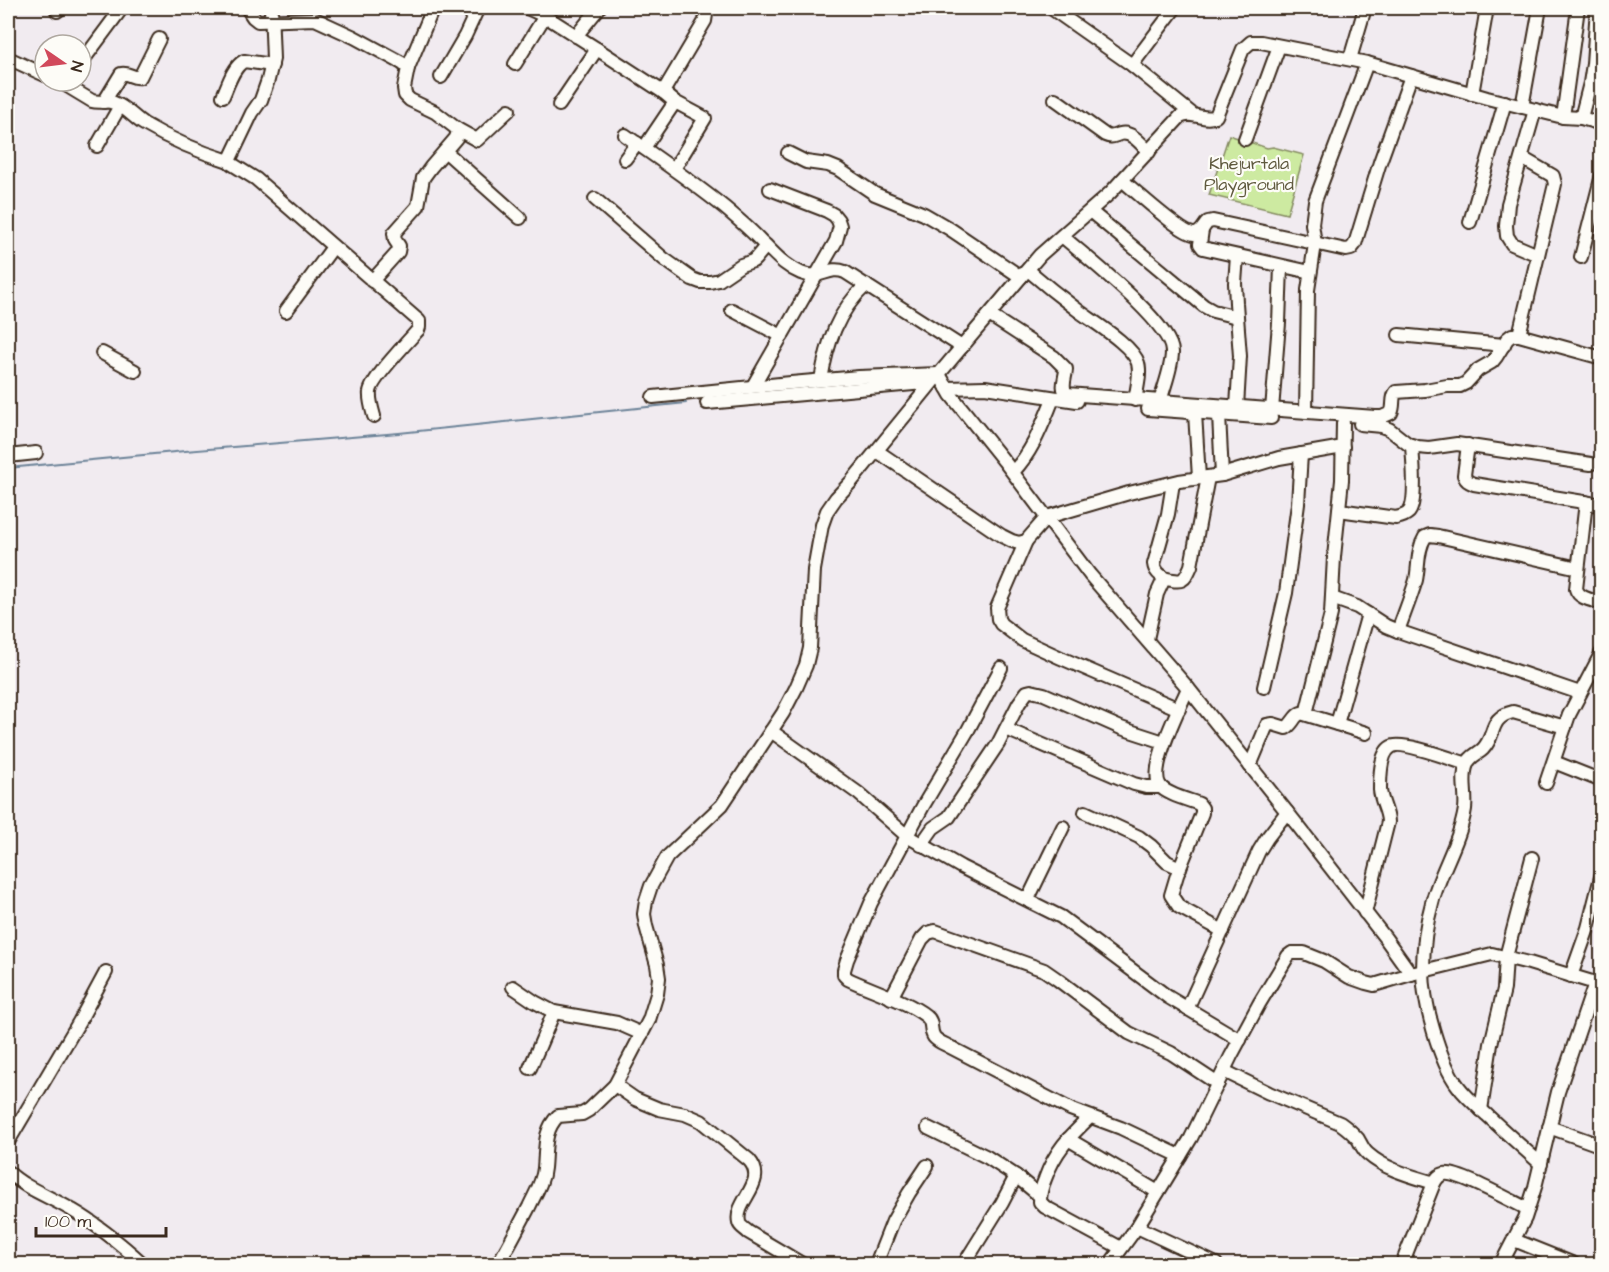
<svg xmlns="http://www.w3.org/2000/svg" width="1609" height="1272" viewBox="0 0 1609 1272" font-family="'Architects Daughter',sans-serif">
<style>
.green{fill:#cdeaa1;stroke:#848a60;stroke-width:1.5}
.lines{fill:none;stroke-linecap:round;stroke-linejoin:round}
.stream{stroke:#6c8398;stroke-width:2}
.minor-casing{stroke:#3b2a1e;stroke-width:16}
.minor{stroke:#fdfcf7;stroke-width:12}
.labels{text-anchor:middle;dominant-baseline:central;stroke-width:4.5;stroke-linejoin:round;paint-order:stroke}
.park-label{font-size:18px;fill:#605a3f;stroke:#fdfcf7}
</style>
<rect width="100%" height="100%" fill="#f1ebf0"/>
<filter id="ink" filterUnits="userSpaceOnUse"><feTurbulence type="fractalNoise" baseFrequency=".0167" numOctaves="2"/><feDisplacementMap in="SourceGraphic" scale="12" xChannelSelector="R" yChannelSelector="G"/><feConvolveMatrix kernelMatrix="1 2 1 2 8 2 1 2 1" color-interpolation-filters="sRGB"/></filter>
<g filter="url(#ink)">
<polygon class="green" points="1229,135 1267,148 1273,147 1304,155 1287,214 1209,195"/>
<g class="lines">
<polyline class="stream" points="8,468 185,451 399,433 686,403"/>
<defs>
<g id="minor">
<polyline points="247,8 253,17 258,21 315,19 354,37 402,63 408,68 404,88 405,95 410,100 435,112 457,129 458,131 456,138 431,167 423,178 418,206 394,233 395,240 399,246 398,252 372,281"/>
<path d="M271,8L273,59L268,80L261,100L252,113L229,161L232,164L256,179L419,321V327L418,330C408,341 371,380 370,392C369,399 372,409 374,416"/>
<polyline points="1051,8 1132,65 1192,114"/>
<polyline points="57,11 61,8"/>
<polyline points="545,16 597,49 559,105"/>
<polyline points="576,36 599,8"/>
<polyline points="597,49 663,92 675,102 705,118 674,169"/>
<polyline points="8,58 45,75"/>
<polyline points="84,59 122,8"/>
<polyline points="1350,59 1365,8"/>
<polyline points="515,64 545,16 527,8"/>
<polyline points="1132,65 1175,8"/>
<polyline points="408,68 433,8"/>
<polyline points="441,77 465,36 478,8"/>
<path d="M59,81L92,101C99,103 107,100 114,103C126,107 134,118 144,124C171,140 200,152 229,161"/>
<polyline points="663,92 705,21 707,8"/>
<polyline points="1472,94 1487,8"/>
<path d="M223,96C228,85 233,67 244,61L272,65"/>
<path d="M1055,99L1105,135C1111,138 1113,136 1120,134C1132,131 1141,144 1149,152"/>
<path d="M104,102L121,74C128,72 133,79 140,77L159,39"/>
<polyline points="1522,107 1540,8"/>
<polyline points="1535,110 1508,204 1506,226 1507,236 1512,244 1538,255"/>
<polyline points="1563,117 1578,8"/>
<polyline points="1581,118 1590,83 1593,64 1597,8"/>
<polyline points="457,129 477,140 509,110"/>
<path d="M625,135C659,159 693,182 725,208C738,219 751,230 762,242C775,254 784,266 801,273C820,281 828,265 845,272L962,347"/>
<polyline points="1245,139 1279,46"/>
<polyline points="97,146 120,106"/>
<polyline points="644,148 675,102"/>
<polyline points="445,151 520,218"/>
<polyline points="788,153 806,162 828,165 838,169 875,194 924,214 950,229 1021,277"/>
<polyline points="625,159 637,143"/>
<path d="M1122,180C1134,190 1182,234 1194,234C1202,234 1203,226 1208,222L1213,221L1346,250L1351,249L1355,244L1380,162L1411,76"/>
<polyline points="595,199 664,259 692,279 700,282 710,282 719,280 741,265 753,261 756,258 766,246"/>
<polyline points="1090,211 1204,306 1213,311 1237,317"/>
<polyline points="1470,222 1505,102"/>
<polyline points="1202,230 1200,244 1203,248 1310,272"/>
<path d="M1062,236C1085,256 1172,324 1172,352C1172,368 1164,386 1160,402"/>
<polyline points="1581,257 1602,175"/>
<path d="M1028,270C1043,283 1059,296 1075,308C1091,321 1132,344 1138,363C1141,374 1137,388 1135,400"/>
<polyline points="732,310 782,336"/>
<polyline points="286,311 333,247"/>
<path d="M989,315L1054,357L1066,369C1066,377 1060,388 1067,394L1375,417H1382L1391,413C1395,406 1391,398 1396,392L1425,390L1447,386H1460L1466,383L1478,370L1492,362L1496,357L1507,339L1512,335H1519L1602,358"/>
<polyline points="1399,335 1504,345"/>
<polyline points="1519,335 1555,184 1553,176 1522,158"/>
<polyline points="102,353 135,371"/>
<path d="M821,380C827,343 837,312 866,285"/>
<polyline points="753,386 836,241 840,226 838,220 834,215 827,211 770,189"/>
<polyline points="947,388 985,387 1077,401"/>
<polyline points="653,397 780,384 859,377 939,374 951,395 1004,461 1090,575 1188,688 1295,822 1386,939 1411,974"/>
<polyline points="707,403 924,383"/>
<polyline points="1237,407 1240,356 1236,303 1235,283 1237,256"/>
<polyline points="1148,409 1271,418"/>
<polyline points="1272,410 1279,323 1281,266"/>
<polyline points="1306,412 1308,290 1315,244 1312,224 1315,201 1367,63"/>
<polyline points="1195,413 1199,478"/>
<polyline points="1219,415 1222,475"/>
<polyline points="1360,424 1381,426 1389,429 1408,444 1418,447 1429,448 1457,444 1591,464"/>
<polyline points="1601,434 1602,433"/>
<path d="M1468,445L1464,475C1466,481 1469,482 1474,484L1602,505"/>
<polyline points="877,451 1002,536 1012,541 1019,543 1026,541 1047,517 1129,493 1179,481 1222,475 1279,458 1343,447"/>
<polyline points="8,456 36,453"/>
<path d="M1013,472C1033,451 1042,425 1053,399"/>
<path d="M1586,502L1576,589C1579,599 1593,600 1602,603"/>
<path d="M1339,510L1396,518C1401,517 1405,516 1409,512C1417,502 1413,460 1412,446"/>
<polyline points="1026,541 997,608 998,619 1001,624 1022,640 1061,658 1179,709"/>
<path d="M1166,579C1160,575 1155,572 1154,564L1168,514L1173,483"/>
<polyline points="1332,598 1357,607 1386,626 1398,631 1580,693"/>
<path d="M1398,631C1404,614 1411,597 1416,580C1419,565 1417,550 1425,537L1430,535L1438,536L1578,568"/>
<path d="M1147,639L1157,594L1163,581L1166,579C1183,582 1184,582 1191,566L1208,477"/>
<path d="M1001,668L968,730L923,806L871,903L847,960L844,970V975L848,979C871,990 907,1001 926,1016C934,1022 929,1030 934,1037C938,1042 945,1044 950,1047L1070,1109L1121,1128L1180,1156"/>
<polyline points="1264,687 1286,593 1298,504 1301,454"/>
<path d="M1188,688C1180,707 1148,768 1160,786C1166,794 1189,800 1199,804L1202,808V813L1177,875L1171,895L1179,907L1223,931"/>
<polyline points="1306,714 1331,614 1334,557 1342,480 1343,423"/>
<polyline points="1337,724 1368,614"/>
<polyline points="1006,729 1134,784 1146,787 1161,787"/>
<polyline points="771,731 858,793 907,836 961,867 1061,917 1168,997 1240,1040"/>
<polyline points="1554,762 1602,781"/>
<path d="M1250,766L1267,725L1273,724L1286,728C1293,724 1294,716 1301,713L1366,733"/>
<polyline points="1546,783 1569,715 1602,652"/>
<polyline points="1085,812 1139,837 1151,846 1167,862 1180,868"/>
<polyline points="1602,818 1602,819"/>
<polyline points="921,845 933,828 949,817 953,811 998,744 1019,703 1027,692 1031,691 1044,694 1121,728 1164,742"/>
<polyline points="1028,899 1063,827"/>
<path d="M1365,913L1388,822C1388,811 1381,802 1380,790C1380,779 1380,753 1391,747C1400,740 1454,760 1467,764"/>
<polyline points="1571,976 1588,928 1602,873"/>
<polyline points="513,987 535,1002 554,1012 617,1023 642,1034"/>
<polyline points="891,998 922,939 928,933 935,931 1044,970 1057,979 1129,1033 1171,1053 1218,1084"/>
<polyline points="1187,1009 1259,851 1267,838 1287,812"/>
<polyline points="530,1068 554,1012"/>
<path d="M1224,1071L1269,1093L1340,1123C1347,1128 1352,1132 1358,1139C1361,1144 1363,1150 1368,1154C1386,1170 1412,1176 1434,1183"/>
<path d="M615,1085L635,1099L659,1109L685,1114L701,1121L749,1160C769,1182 734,1201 739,1222C739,1226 745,1229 748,1232L802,1264"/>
<polyline points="1481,1110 1491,1044 1504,989 1506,957 1532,858"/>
<path d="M1090,1117C1069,1137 1055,1151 1045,1179C1042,1186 1040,1193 1040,1202L1045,1207L1121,1248"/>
<polyline points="1549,1127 1602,1146"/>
<polyline points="928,1128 987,1157 1016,1176 1040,1196"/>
<polyline points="1068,1139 1158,1192"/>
<polyline points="8,1142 79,1022 106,972"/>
<path d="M1541,1164C1523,1148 1505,1132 1487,1115C1477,1106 1466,1097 1458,1086C1439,1061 1423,1001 1423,970C1423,948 1426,924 1432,903C1440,871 1460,842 1465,809C1467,794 1461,778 1467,764C1470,756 1478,754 1483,749C1497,734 1488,718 1513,712L1565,727"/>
<path d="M8,1172C26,1189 51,1197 72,1210C98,1225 121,1244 143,1264"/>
<polyline points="1137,1227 1216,1264"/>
<polyline points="1514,1240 1574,1264"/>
<path d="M498,1264C509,1245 519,1226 529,1207C535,1194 543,1182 544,1168C546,1149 543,1131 558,1116L582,1114L589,1110L615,1085L649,1020L657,994L659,978L657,965L646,926L644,914L646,901L651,886L667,857L722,805L783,713L796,688L806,665L810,648L814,570L822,525L827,511L836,498L851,482L939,374L1021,277L1040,255L1110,193L1180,117C1193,110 1204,122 1216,116L1243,49L1251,42H1261L1367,63L1487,98L1563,117L1581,118L1602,124"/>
<polyline points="876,1264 893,1221 909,1193 927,1166"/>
<polyline points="964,1264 1002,1203 1016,1176"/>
<polyline points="1110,1264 1137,1227 1191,1138 1231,1056 1259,1004 1288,956 1292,953 1304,953 1324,961 1349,977 1366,983 1374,985 1411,974 1492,954 1529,963 1602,985"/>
<path d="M1402,1264L1434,1183C1437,1178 1439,1175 1444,1174C1458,1171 1513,1202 1528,1209"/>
<polyline points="1501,1264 1525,1218 1535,1187 1558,1092 1595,983"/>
</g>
</defs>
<use href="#minor" class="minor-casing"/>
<use href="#minor" class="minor"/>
</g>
</g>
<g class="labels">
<g class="park-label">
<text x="1249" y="163">Khejurtala<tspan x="1249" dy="21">Playground</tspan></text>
</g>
</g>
<rect width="1609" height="1272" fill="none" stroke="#fdfcf7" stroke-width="30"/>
<rect x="15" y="15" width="1579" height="1242" fill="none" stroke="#3b2a1e" stroke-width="2" filter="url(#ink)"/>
<g transform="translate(63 63) rotate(104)"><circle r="28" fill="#fdfcf7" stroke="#afa8a0" stroke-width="1.5"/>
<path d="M0-4.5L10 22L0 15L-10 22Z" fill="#d1495b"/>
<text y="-9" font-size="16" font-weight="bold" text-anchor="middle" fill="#3b2a1e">N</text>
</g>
<path d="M36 1227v9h130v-9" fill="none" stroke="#3b2a1e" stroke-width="3"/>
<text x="45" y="1227" font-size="18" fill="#3b2a1e" stroke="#fdfcf7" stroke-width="4.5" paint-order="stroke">100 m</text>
</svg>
